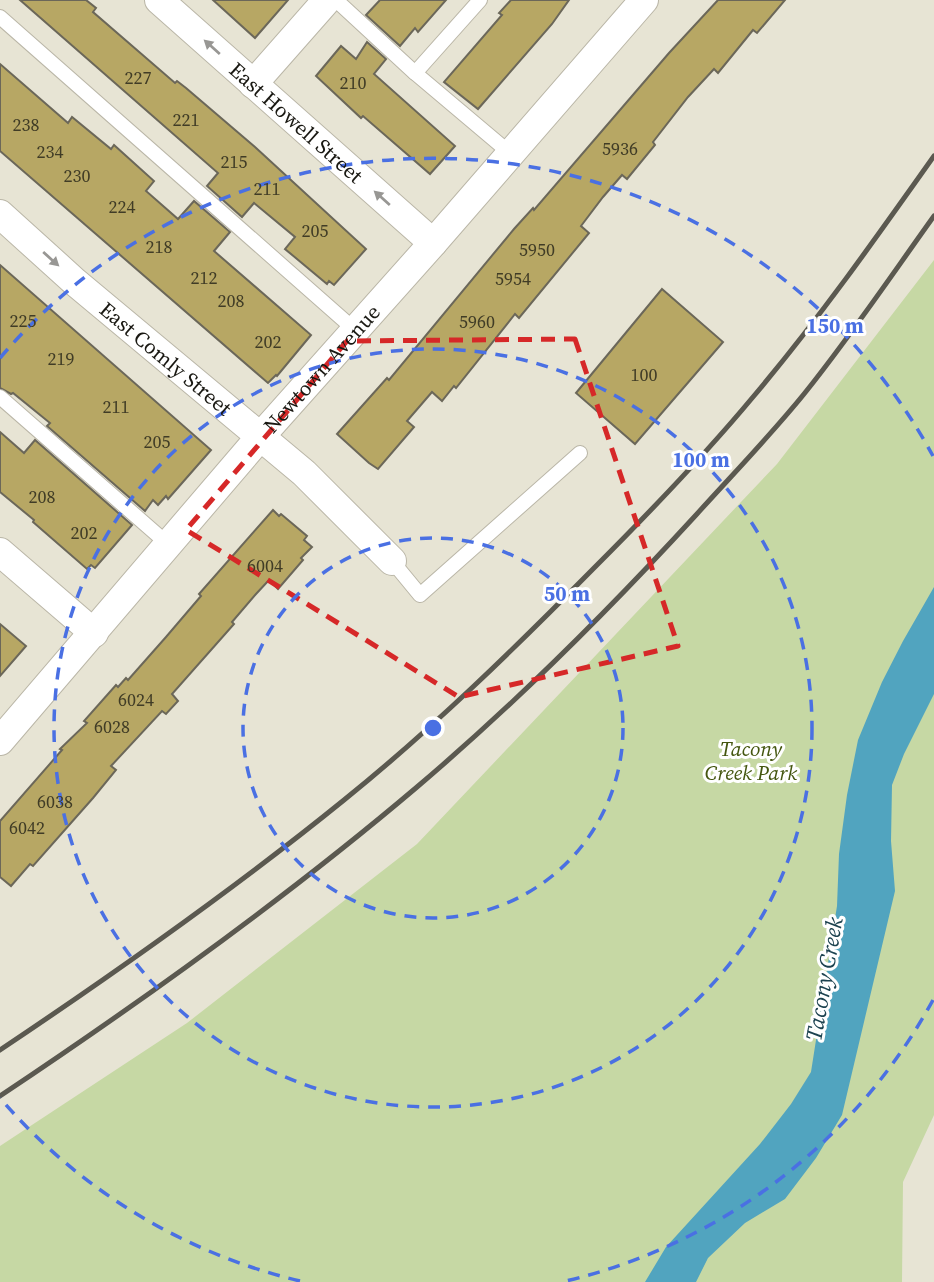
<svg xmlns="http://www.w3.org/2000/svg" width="934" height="1282" viewBox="0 0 934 1282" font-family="'Source Serif 4',serif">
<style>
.green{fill:#c6d8a4}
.water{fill:#51a4bf}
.building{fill:#b7a764;stroke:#6b6759;stroke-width:2}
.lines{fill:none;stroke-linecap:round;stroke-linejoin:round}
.lane-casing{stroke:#bab6a7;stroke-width:16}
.street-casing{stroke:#bab6a7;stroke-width:30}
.lane{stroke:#fff;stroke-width:14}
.street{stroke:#fff;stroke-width:28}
.rail{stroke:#5b5950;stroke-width:5}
.oneway{fill:#989794}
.marked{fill:none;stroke:#d62828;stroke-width:5;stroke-dasharray:14 9;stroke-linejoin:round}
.ring{fill:none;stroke:#4a70e3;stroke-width:3.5;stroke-dasharray:12 9}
.labels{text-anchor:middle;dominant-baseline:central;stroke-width:6;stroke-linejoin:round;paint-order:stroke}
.number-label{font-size:18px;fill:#403c26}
.street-label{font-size:21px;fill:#191812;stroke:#fff}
.park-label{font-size:21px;font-style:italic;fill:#44560f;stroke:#fff}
.water-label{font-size:23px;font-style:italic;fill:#1c424f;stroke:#fff}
.centre{fill:#4a70e3;stroke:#fff;stroke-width:3.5}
.ring-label{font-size:21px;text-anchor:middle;font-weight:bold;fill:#4a70e3;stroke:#fff;stroke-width:6;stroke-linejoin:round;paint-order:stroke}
</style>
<rect width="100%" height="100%" fill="#e7e4d4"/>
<polygon class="green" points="934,260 934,1115 903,1182 902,1282 0,1282 0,1146 187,1023 417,844 777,464"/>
<polygon class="water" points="934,587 934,694 904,754 892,785 891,841 895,891 842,1115 816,1158 785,1199 745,1223 708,1258 696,1282 645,1282 666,1247 760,1144 791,1104 811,1072 837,906 839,854 847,795 858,740 882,682 903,641"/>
<g class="building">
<polygon points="20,0 86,0 96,8 93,12 175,83 177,81 186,88 255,147 366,249 334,285 329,281 327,284 285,249 295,237 254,203 242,217 207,186 218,173"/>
<polygon points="213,0 288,0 255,38"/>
<polygon points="380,0 446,0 418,32 415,28 400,46 366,15"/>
<polygon points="511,0 569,0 552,24 478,109 444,82 502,15 499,13"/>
<polygon points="718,0 785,0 757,33 753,30 718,73 714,69 688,97 653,142 655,145 627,179 622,175 603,197 581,226 589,233 519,318 515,314 456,388 454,386 442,401 432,392 407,421 414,427 378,469 369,463 337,434 387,378 389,380 514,229 533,208 534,210 669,53"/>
<polygon points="367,42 386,59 374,74 455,146 430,174 363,116 361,118 316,76 341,46 356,59"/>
<polygon points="0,64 68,123 72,117 111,149 114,145 154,181 146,191 178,219 194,201 230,232 214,251 311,335 277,376 276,375 268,383 0,151"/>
<polygon points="0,265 211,450 168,499 166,496 158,505 153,500 145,511 47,426 50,423 13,393 11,394 0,388"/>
<polygon points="662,289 723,342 635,444 576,393"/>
<polygon points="0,432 24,453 35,440 132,525 95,568 91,565 87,569 33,522 34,520 0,492"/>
<polygon points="273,510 279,516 281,514 307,536 304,540 312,547 301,558 303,560 278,589 269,580 256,594 232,622 234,624 172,694 178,701 166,714 162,711 111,766 116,770 93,798 33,866 30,864 11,886 0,877 0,821 62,750 60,749 87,723 84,721 116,685 118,687 126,678 128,680 166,637 201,596 199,594"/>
<polygon points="0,624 26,646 0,676"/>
</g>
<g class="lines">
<defs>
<g id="lane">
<polyline points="336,0 415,73 511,154"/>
<polyline points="0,17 355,330"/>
<polyline points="415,73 480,0"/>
<polyline points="0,397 169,545"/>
<polyline points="392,561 420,595 580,453"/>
</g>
<g id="street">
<path id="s1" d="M159,0L433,243"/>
<polyline points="253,84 327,0"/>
<path id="s2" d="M0,214L75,282L304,473L392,561"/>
<polyline points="0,552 94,633"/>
<path id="s3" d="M0,741L260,437L433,243L644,0"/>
</g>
</defs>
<use href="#lane" class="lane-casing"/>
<use href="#street" class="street-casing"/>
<use href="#lane" class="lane"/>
<use href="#street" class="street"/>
<g class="rail">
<path d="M0,1050C118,971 233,890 344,800C432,729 513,650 593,569C648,514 703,457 753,397C818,320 876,238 934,156"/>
<path d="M0,1096C144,1000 285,899 417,787C516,703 608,611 696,515C732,475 770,436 804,394C850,337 891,276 934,216"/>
</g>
</g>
<defs><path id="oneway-solid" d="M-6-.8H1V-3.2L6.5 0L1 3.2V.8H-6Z" transform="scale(1.75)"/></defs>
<g class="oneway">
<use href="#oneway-solid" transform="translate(212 47) rotate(-138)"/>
<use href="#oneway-solid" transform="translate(382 198) rotate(-138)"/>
<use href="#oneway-solid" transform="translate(51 259) rotate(42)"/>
</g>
<path class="marked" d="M575,339L678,646L459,697L186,530L347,341Z"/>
<g class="ring">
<circle cx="433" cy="728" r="190"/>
<circle cx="433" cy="728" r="379"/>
<path d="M933 1000A569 569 0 0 1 566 1281M300 1281A569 569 0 0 1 0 1098M0 358A569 569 0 0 1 933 456"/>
</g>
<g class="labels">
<g class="number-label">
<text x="138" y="77">227</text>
<text x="353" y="82">210</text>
<text x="186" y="119">221</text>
<text x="26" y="124">238</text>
<text x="620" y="148">5936</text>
<text x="50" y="151">234</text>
<text x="234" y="161">215</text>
<text x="77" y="175">230</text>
<text x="267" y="188">211</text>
<text x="122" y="206">224</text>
<text x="315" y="230">205</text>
<text x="159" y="246">218</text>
<text x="537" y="249">5950</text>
<text x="204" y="277">212</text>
<text x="513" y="278">5954</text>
<text x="231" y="300">208</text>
<text x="23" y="320">225</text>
<text x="477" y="321">5960</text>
<text x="268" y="341">202</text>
<text x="61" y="358">219</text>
<text x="644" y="374">100</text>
<text x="116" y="406">211</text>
<text x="157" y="441">205</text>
<text x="42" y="496">208</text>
<text x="84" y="532">202</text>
<text x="265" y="565">6004</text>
<text x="136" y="699">6024</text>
<text x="112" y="726">6028</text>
<text x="55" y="801">6038</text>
<text x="27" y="827">6042</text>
</g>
<g class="street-label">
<text stroke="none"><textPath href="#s1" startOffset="184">East Howell Street</textPath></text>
<text stroke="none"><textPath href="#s2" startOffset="220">East Comly Street</textPath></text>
<text stroke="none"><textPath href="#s3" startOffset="492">Newtown Avenue</textPath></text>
</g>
<g class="park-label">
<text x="751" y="748">Tacony<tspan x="751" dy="24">Creek Park</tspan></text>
</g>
<g class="water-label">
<text transform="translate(824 979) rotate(-80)">Tacony Creek</text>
</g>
</g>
<circle cx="433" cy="728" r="10" class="centre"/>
<g class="ring-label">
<text x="835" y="333">150 m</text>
<text x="701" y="467">100 m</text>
<text x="567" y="601">50 m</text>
</g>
</svg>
